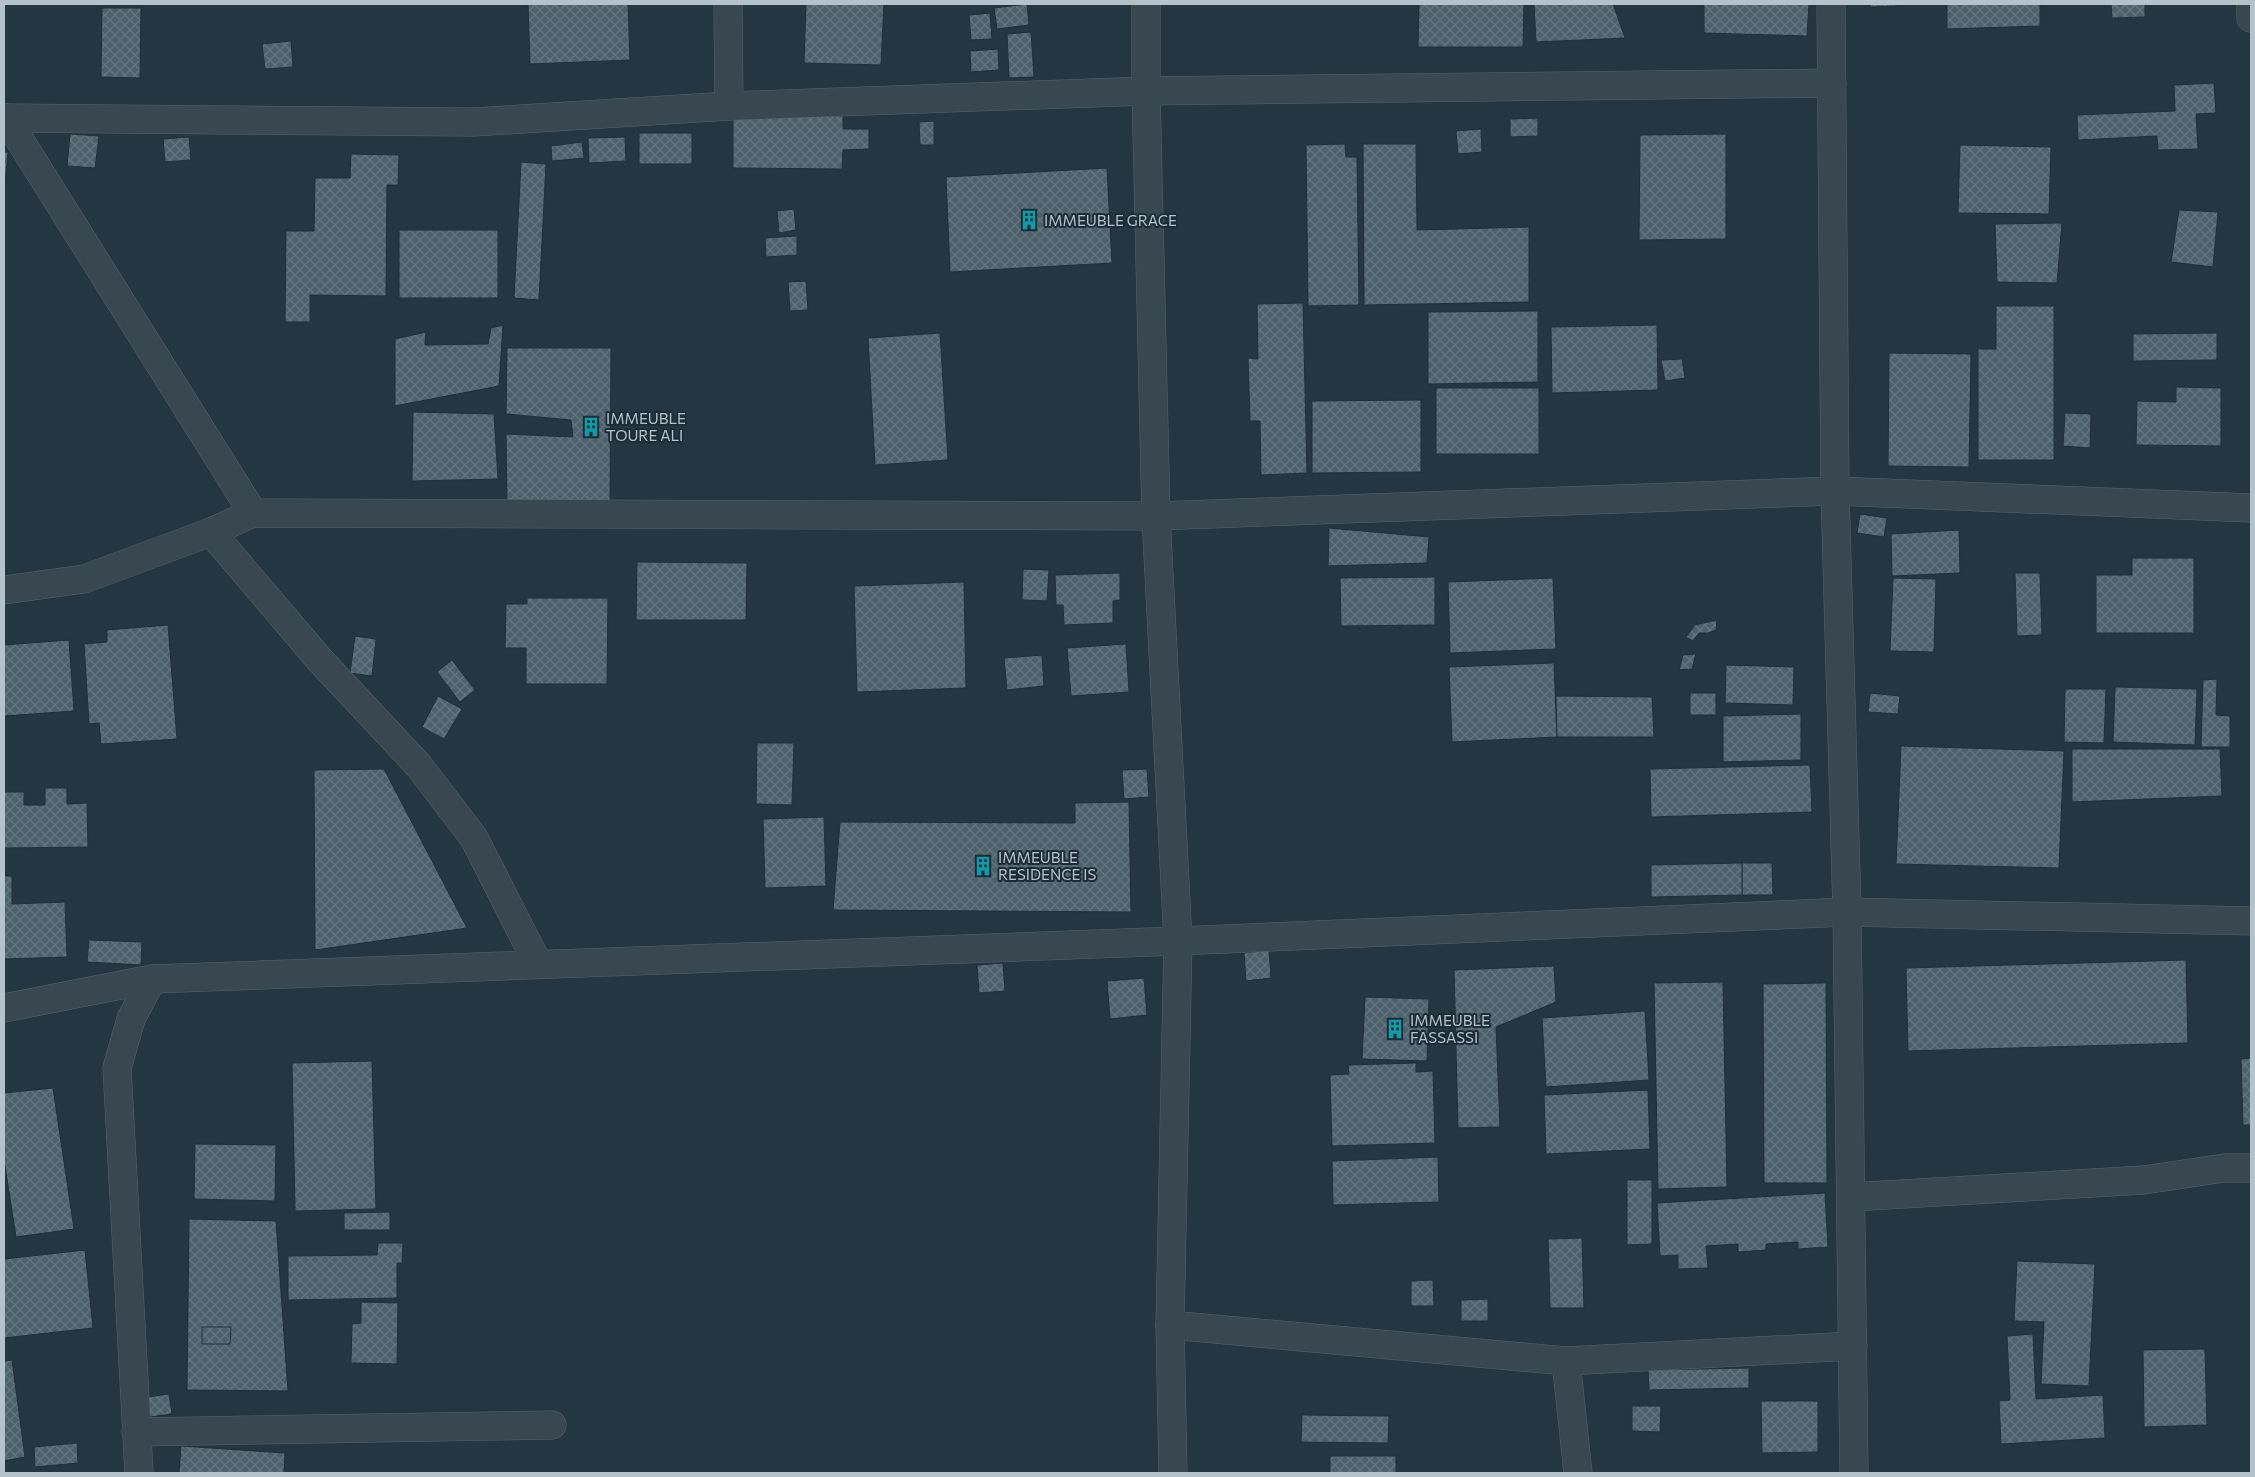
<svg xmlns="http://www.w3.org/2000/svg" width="2255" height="1477" viewBox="0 0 2255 1477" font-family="Commissioner,sans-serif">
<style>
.building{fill:url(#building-cross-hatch);stroke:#1f2e38}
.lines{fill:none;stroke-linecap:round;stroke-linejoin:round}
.minor-casing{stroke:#56656e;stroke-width:29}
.minor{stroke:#384750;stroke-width:28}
.labels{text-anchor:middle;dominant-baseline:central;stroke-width:4;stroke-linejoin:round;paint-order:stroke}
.poi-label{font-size:15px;fill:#b4c2cb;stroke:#1c2c36;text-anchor:start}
</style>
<defs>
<pattern id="building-cross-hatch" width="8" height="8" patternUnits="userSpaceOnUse" patternTransform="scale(1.25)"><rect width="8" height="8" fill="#4c616c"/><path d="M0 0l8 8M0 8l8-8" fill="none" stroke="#637680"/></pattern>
</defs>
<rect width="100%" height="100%" fill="#233641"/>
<g class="building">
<polygon points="528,4 628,4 630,60 530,64"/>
<polygon points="806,4 884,4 881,65 804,63"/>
<polygon points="1027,4 1029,25 997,29 994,8"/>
<polygon points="1419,4 1524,4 1523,47 1418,47"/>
<polygon points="1534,4 1613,4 1625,38 1536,42"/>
<polygon points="1704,4 1809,4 1807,36 1704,33"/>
<polygon points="1870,4 1896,4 1896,6 1870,7"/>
<polygon points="1947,4 2040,4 2040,26 1947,29"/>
<polygon points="2111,4 2145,4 2145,17 2112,18"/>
<polygon points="102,8 141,8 140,78 101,77"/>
<polygon points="990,13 992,39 971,40 969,15"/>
<polygon points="1031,32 1034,77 1009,78 1007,34"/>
<polygon points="291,41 293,67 265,69 262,44"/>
<polygon points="998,49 999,70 971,72 970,51"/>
<polygon points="2214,83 2216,113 2196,114 2198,149 2158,150 2157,136 2078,140 2077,115 2175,111 2174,85"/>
<polygon points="733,115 843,116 843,129 869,129 869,149 843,150 842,169 733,168"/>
<polygon points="1538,118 1538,136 1510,137 1510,119"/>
<polygon points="934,121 934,145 920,145 919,122"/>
<polygon points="1481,129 1482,152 1458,154 1456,131"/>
<rect x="639" y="133" width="53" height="31"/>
<polygon points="70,134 99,136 95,168 67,166"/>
<polygon points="1726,134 1726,239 1639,240 1640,135"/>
<polygon points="189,137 191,160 165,162 163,139"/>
<polygon points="625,137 626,161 589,163 588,138"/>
<polygon points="582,142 584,158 552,161 551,146"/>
<polygon points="1345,144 1346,157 1357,157 1359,305 1308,306 1306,145"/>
<polygon points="1363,144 1416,144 1417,230 1529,227 1529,302 1364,305"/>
<polygon points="1960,145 2051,147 2049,214 1958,213"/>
<polygon points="4,152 8,152 5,185 4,184"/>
<polygon points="351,154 399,155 398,185 387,185 386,296 310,295 310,322 285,322 286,231 314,231 315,178 350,178"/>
<polygon points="521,162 546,164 539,300 514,298"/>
<polygon points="1107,168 1112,263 950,272 946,177"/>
<polygon points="794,209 796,230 779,233 777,211"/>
<polygon points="2179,210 2218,212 2213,267 2171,262"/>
<polygon points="2062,223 2057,283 1997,282 1995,224"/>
<rect x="399" y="230" width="99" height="68"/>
<polygon points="797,236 797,255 766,257 765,238"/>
<polygon points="806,281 808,310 790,311 788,282"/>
<polygon points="1303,303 1307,473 1261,475 1260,421 1250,421 1248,358 1258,359 1257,304"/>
<polygon points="1996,306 2054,306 2054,460 1978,460 1978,349 1996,349"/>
<polygon points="1538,311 1538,382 1428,384 1428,312"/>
<polygon points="503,325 499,386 395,406 395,339 426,332 425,345 488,344 491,328"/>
<polygon points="1657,325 1658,390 1552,393 1551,327"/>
<polygon points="940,333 948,460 875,465 868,338"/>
<polygon points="2217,333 2217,360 2133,361 2133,334"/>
<polygon points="507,348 611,348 610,503 507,504 506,434 573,437 571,420 506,414"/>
<polygon points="1889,353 1971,354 1969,467 1888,466"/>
<polygon points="1682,359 1685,378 1665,381 1661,360"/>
<polygon points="2176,387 2221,388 2221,446 2136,445 2137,401 2176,402"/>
<rect x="1436" y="388" width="103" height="66"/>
<polygon points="1421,400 1421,472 1312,473 1312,401"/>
<polygon points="413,412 494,414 498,479 412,481"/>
<polygon points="2065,413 2091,414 2090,448 2063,446"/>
<polygon points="1860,514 1887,518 1884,537 1857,533"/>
<polygon points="1329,528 1429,537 1427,563 1328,566"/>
<polygon points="1959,530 1960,573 1892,576 1891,534"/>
<polygon points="2132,558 2194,558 2194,633 2096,633 2096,575 2132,575"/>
<polygon points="637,562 747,563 746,620 636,620"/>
<polygon points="1023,569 1049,570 1047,601 1022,600"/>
<polygon points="1120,573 1120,600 1113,601 1113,623 1064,625 1063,605 1056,605 1055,575"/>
<polygon points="2015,573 2040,573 2042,635 2017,636"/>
<polygon points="1435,577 1435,625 1341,626 1340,578"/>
<polygon points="1553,578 1556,649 1450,653 1448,582"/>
<polygon points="1893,578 1936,579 1934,652 1890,651"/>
<polygon points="964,582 966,688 857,692 854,586"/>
<polygon points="527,598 608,598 607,684 526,684 526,648 505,648 506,604 527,604"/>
<polygon points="1717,620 1716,630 1708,633 1699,633 1693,641 1686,637 1695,625"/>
<polygon points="168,625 177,739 101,744 99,723 89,724 84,644 107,642 107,630"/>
<polygon points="355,636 376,639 372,676 350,673"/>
<polygon points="69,640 74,711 4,716 4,645"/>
<polygon points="1126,644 1129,692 1071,696 1067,648"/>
<polygon points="1696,654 1692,669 1679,670 1683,655"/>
<polygon points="1042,655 1044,686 1007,690 1004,658"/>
<polygon points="452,660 475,690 460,702 437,672"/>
<polygon points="1554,663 1557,737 1452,742 1449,667"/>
<polygon points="1726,665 1794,667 1793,705 1725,703"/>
<polygon points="2217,679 2216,715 2230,716 2230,747 2201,747 2203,680"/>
<polygon points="2115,687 2197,689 2195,745 2113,742"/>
<polygon points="2065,689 2106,689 2104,743 2064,742"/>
<rect x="1690" y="693" width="26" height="22"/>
<polygon points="1870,693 1900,696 1898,714 1868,712"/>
<polygon points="438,696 462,709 444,739 422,727"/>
<polygon points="1556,696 1652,697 1654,737 1557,737"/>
<polygon points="1801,714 1801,760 1723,762 1723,716"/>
<polygon points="757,743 794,743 792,805 756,804"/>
<polygon points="1901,746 2064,751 2059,868 1896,864"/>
<polygon points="2072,749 2220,749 2222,796 2072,802"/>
<polygon points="1810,765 1812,812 1651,817 1650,769"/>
<polygon points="384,769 467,928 315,950 314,770"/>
<polygon points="1147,769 1149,797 1124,799 1122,770"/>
<polygon points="45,788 67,788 67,804 87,803 88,847 4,848 4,792 24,792 24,805 45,805"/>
<polygon points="1129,802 1131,912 833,910 840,822 1075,823 1075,803"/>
<polygon points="824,817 826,886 765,888 763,819"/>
<polygon points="1742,863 1772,863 1773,895 1742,895"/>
<polygon points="1742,863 1742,895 1651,897 1651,865"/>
<polygon points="4,876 12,876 12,904 65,902 67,957 4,959"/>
<polygon points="89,940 142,942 141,965 87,962"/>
<polygon points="1269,950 1271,978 1246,981 1244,953"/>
<polygon points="2186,960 2188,1043 1908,1051 1906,968"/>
<polygon points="1003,963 1005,991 979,993 977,965"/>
<polygon points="1554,966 1556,1002 1496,1027 1500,1127 1458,1128 1454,970"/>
<polygon points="1144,978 1147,1015 1110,1019 1107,981"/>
<polygon points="1723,982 1727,1187 1658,1189 1654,983"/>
<polygon points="1826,983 1827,1183 1764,1183 1763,984"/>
<polygon points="1365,997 1429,999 1427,1061 1362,1059"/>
<polygon points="1645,1011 1649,1080 1546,1087 1542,1018"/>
<polygon points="2251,1058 2251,1125 2243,1125 2241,1059"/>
<polygon points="372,1061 376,1209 295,1211 292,1063"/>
<polygon points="1416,1063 1416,1072 1433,1071 1435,1143 1332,1146 1330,1075 1349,1074 1348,1065"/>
<polygon points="53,1088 74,1229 16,1237 4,1160 4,1093"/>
<polygon points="1648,1090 1650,1149 1546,1154 1544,1095"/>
<polygon points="195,1144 276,1145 275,1201 194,1199"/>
<polygon points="1438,1157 1439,1202 1333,1205 1332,1161"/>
<polygon points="1627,1180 1652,1180 1652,1244 1627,1245"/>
<polygon points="1825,1193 1828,1247 1798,1249 1798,1242 1766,1244 1766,1250 1738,1252 1738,1244 1706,1246 1708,1268 1678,1269 1678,1255 1660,1256 1657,1203"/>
<polygon points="390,1212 390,1230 344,1230 344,1213"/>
<polygon points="189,1219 276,1221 288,1391 187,1390"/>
<polygon points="1582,1238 1584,1308 1550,1308 1548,1239"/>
<polygon points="378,1243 403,1243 402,1263 397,1263 397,1298 288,1300 288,1256 377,1255"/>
<polygon points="85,1250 93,1328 4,1338 4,1259"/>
<polygon points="2017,1261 2095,1264 2089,1386 2041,1384 2044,1322 2014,1321"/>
<polygon points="1433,1280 1434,1306 1411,1306 1411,1281"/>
<polygon points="1488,1299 1488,1321 1461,1321 1461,1300"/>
<polygon points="361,1302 398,1303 397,1364 351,1363 352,1324 361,1323"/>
<polygon points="202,1327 231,1327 230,1344 202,1344"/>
<polygon points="2033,1334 2036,1399 2103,1395 2105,1438 2001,1444 1999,1401 2010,1400 2007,1336"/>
<polygon points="2205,1349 2207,1425 2144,1427 2143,1350"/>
<polygon points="12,1360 25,1457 4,1461 4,1361"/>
<polygon points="1749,1368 1749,1388 1649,1390 1648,1370"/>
<polygon points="169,1394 172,1414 150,1417 147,1397"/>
<polygon points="1761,1401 1818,1401 1818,1452 1762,1453"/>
<polygon points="1632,1406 1661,1406 1660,1432 1632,1431"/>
<polygon points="1302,1415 1389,1416 1388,1443 1301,1442"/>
<polygon points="77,1443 78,1463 35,1467 34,1447"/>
<polygon points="181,1446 285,1453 284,1473 179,1473"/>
<rect x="1330" y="1456" width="66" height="17"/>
</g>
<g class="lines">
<defs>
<g id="minor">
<polyline points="728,4 729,106"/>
<polyline points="1146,4 1146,91 1156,516 1178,941 1170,1325 1173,1473"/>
<polyline points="1831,4 1835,491 1847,912 1854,1473"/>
<polyline points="2251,4 2251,18"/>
<polyline points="4,118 474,122 729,106 1146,91 1832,83"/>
<polyline points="6,118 253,513"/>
<polyline points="211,532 319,659 419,766 474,838 538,964"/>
<polyline points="4,590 84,579 211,532 253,513 1156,516 1835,491 2251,508"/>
<polyline points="4,1008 152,979 1178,941 1847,912 2251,921"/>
<polyline points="1851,1197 2144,1180 2224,1168 2251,1168"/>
<polyline points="1170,1325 1566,1361 1853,1346"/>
<polyline points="1566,1361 1578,1473"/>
<polyline points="136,1432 552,1425"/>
<polyline points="139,1473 117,1068 131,1019 152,979"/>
</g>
</defs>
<use href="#minor" class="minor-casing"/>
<use href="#minor" class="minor"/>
</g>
<defs>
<symbol id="building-bare" viewBox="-9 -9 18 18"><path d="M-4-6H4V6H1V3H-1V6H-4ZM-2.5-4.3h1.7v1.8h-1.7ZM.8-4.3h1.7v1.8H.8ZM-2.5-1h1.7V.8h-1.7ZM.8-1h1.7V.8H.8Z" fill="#0f9aa8" stroke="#1c2c36" stroke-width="2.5" paint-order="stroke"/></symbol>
</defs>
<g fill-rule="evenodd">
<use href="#building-bare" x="1015" y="206" width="28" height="28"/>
<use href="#building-bare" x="577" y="413" width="28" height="28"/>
<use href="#building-bare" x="969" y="852" width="28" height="28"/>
<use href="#building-bare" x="1381" y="1015" width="28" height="28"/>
</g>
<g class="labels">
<g class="poi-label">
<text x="1044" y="220">IMMEUBLE GRACE</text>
<text x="606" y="418">IMMEUBLE<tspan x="606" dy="17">TOURE ALI</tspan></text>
<text x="998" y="857">IMMEUBLE<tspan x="998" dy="17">RESIDENCE IS</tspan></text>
<text x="1410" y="1020">IMMEUBLE<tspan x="1410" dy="17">FASSASSI</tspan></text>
</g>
</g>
<rect width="2255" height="1477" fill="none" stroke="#b4c2cb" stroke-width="10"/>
</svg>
